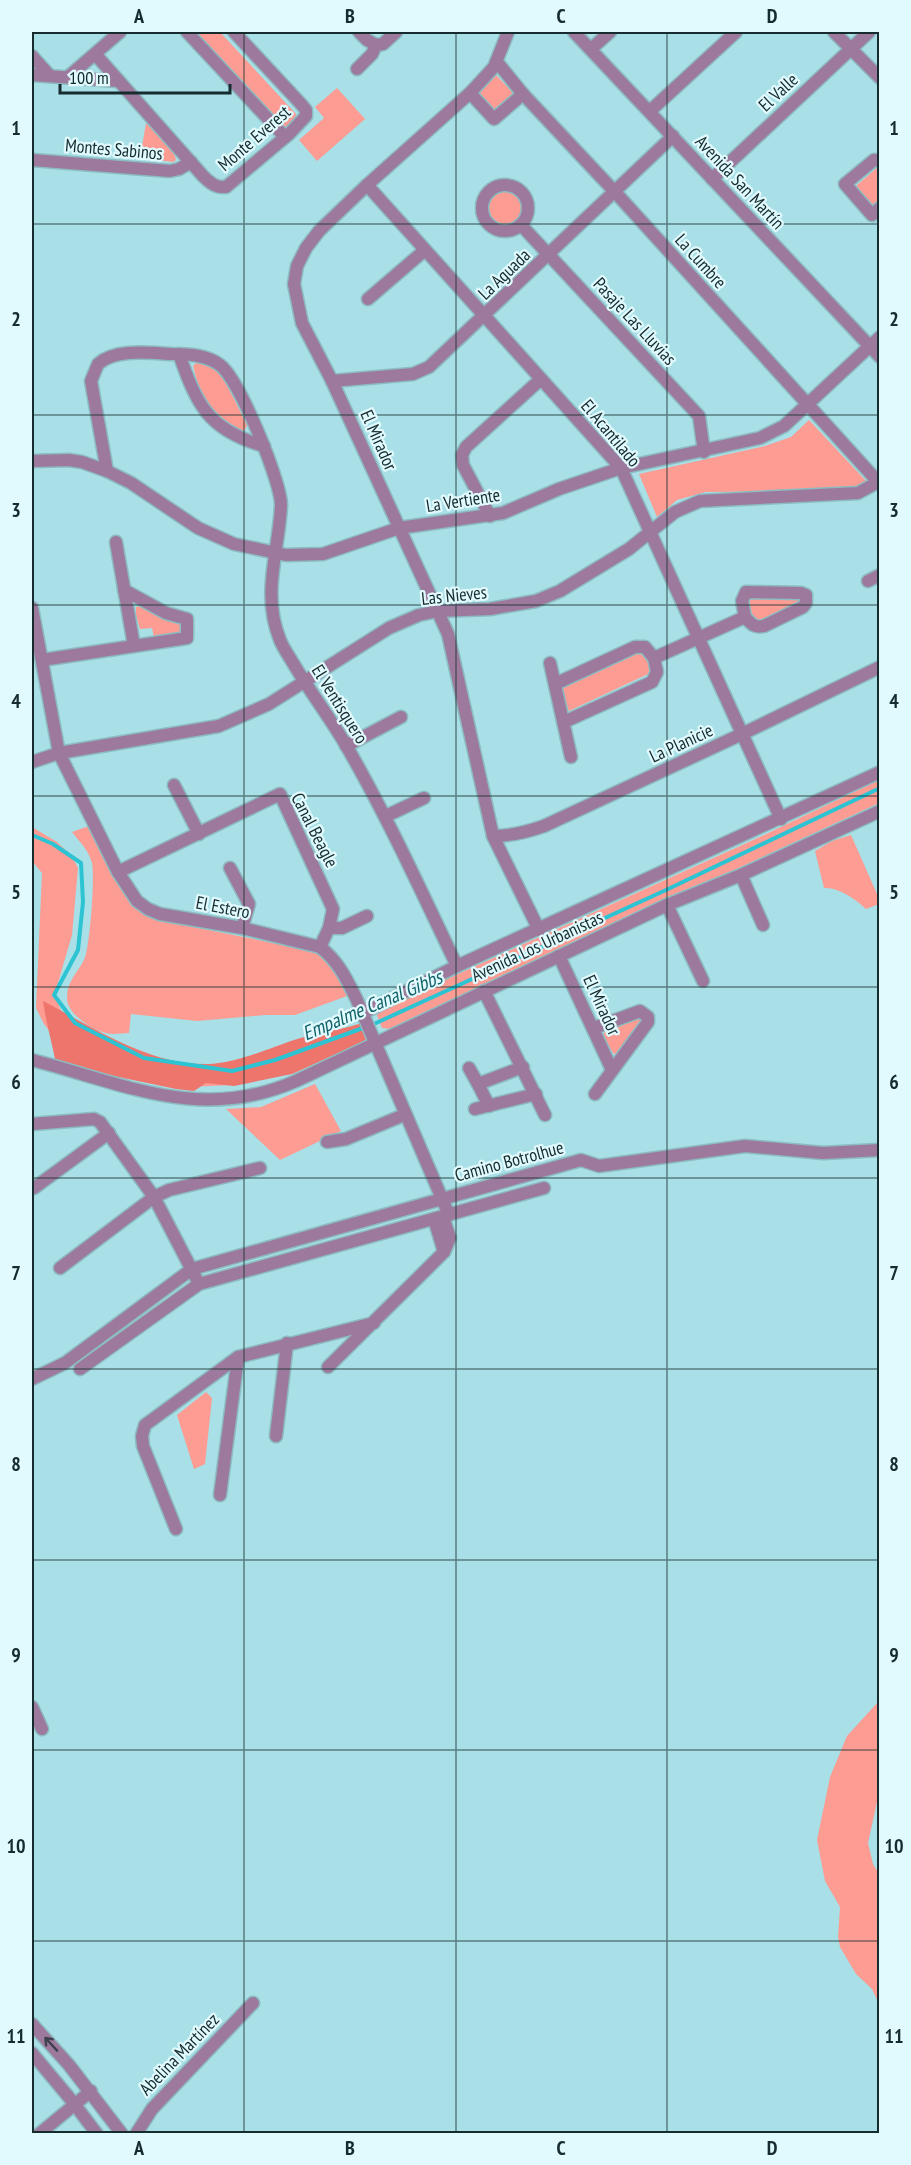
<svg xmlns="http://www.w3.org/2000/svg" width="911" height="2165" viewBox="0 0 911 2165" font-family="'PT Sans Narrow',sans-serif">
<style>
.green{fill:#fc9c93}
.forest{fill:#ed756c}
.lines{fill:none;stroke-linecap:round;stroke-linejoin:round}
.stream{stroke:#2cc3d3;stroke-width:4}
.minor-casing{stroke:#8cbbc1;stroke-width:15}
.tertiary-casing{stroke:#8cbbc1;stroke-width:15}
.minor{stroke:#9d799d;stroke-width:12}
.tertiary{stroke:#9d799d;stroke-width:12}
.oneway{stroke:#3e424f}
.grid{fill:none;stroke:#162b2e;stroke-width:1.5;stroke-opacity:0.55}
.labels{text-anchor:middle;dominant-baseline:central;stroke-width:4.5;stroke-linejoin:round;paint-order:stroke}
.street-label{font-size:18px;fill:#162b2e;stroke:#e0fafe}
.water-label{font-size:20px;font-style:italic;fill:#126169;stroke:#e0fafe}
.neatline{fill:none;stroke:#162b2e;stroke-width:2}
.grid-label{font-size:20px;text-anchor:middle;font-weight:bold;fill:#162b2e}
</style>
<rect width="100%" height="100%" fill="#a9dfe6"/>
<g class="green">
<polygon points="193,32 220,32 296,114 295,120 286,128 282,128"/>
<polygon points="496,75 514,94 494,111 477,92"/>
<polygon points="337,88 365,119 317,161 299,140 324,118 315,107"/>
<polygon points="146,123 174,153 176,160 173,162 140,158"/>
<polygon points="879,166 879,200 872,206 856,186"/>
<circle cx="505" cy="208" r="19"/>
<path d="M198,361L209,363L220,371L247,425L243,434C226,427 208,406 200,389C197,382 195,373 193,366Z"/>
<polygon points="809,420 867,482 854,488 824,491 706,492 677,500 657,517 639,474 765,446 791,437"/>
<polygon points="751,596 799,598 800,601 798,604 762,622 753,619 747,603"/>
<polygon points="141,606 182,623 182,633 154,638 152,628 140,629 136,615 136,607"/>
<polygon points="636,653 646,655 651,667 648,674 569,711 560,687"/>
<polygon points="879,780 879,803 391,1029 382,1028 377,1015 381,1009 762,836"/>
<path d="M89,826L131,905L158,920L318,952L330,962L347,996L295,1015H266L197,1021L131,1014L129,1033C122,1033 113,1035 106,1033C92,1030 66,1013 67,997C67,982 77,973 84,960C90,948 95,877 92,863C89,851 80,842 72,832Z"/>
<polygon points="32,827 57,842 71,855 78,868 72,935 55,993 61,1011 71,1026 232,1085 188,1087 57,1041 44,1024 36,1008 42,873 32,861"/>
<path d="M851,835L877,894H879V904L866,909C856,899 838,887 824,888L815,851L832,841Z"/>
<polygon points="645,1015 646,1019 620,1056 613,1053 602,1034"/>
<polygon points="315,1084 341,1131 280,1160 226,1109 261,1107"/>
<polygon points="206,1392 212,1398 205,1464 194,1469 177,1415"/>
<polygon points="879,1697 879,1793 868,1843 873,1864 879,1874 879,2004 872,1989 856,1974 840,1947 838,1937 840,1907 825,1881 817,1840 830,1777 847,1736 878,1702"/>
</g>
<path class="forest" d="M43,1001C95,1028 149,1066 210,1064C236,1063 270,1048 294,1040C316,1033 340,1030 362,1023L370,1036L363,1042L292,1074L234,1086L206,1083L194,1091L176,1089L56,1064C52,1042 46,1023 43,1001Z"/>
<g class="lines">
<polyline class="stream" points="32,835 53,844 81,863 83,902 78,950 54,995 75,1023 144,1058 232,1071 275,1060 374,1024 666,890 880,788"/>
<defs>
<g id="minor">
<polyline points="187,32 285,137"/>
<polyline points="359,32 367,40 376,45"/>
<polyline points="508,32 494,67 470,93 367,185 319,231 306,248 297,266 294,284 302,323 332,381 448,634 493,836 539,930"/>
<polyline points="834,32 880,78"/>
<polyline points="376,45 383,44 396,32"/>
<polyline points="591,49 610,32"/>
<path d="M95,54L203,176C210,183 216,188 226,187L289,134L306,116V110L301,104L234,32"/>
<polyline points="32,56 50,76"/>
<polyline points="497,62 523,94 615,192 880,484"/>
<polyline points="357,69 372,54 376,45"/>
<polyline points="32,75 118,81"/>
<polyline points="68,77 120,32"/>
<polyline points="470,93 494,119 523,94"/>
<polyline points="650,111 736,32"/>
<polyline points="32,160 170,171 179,169 191,162"/>
<polyline points="880,161 874,160 845,184 872,215 880,208"/>
<polyline points="712,179 869,32"/>
<polyline points="367,185 621,468 781,819"/>
<circle cx="505" cy="208" r="23"/>
<polyline points="521,225 699,416 704,452"/>
<polyline points="368,299 425,250"/>
<polyline points="870,346 880,337"/>
<path d="M179,354C197,405 208,430 264,446"/>
<polyline points="332,381 413,374 429,367 673,136"/>
<path d="M107,471L91,381L98,364C116,348 150,353 173,354C188,354 207,355 220,365C239,379 281,481 281,505C279,552 261,593 280,640C283,648 289,656 293,663C310,692 331,719 347,747C388,818 422,893 457,966"/>
<polyline points="490,516 463,465 462,455 466,447 541,379"/>
<polyline points="116,542 134,646"/>
<polyline points="868,581 880,575"/>
<path d="M32,608L59,753L118,872L137,901L148,909L160,914L242,928L320,947C338,961 346,978 356,998L449,1215"/>
<path d="M654,658L745,617C751,624 754,628 764,626L803,607L806,603V595L801,593L746,592L742,601L745,617"/>
<polyline points="42,660 187,638 187,619 166,613 124,590"/>
<polyline points="550,663 571,757"/>
<polyline points="555,684 635,647 645,647 654,658 657,672 652,682 564,722"/>
<polyline points="346,746 401,717"/>
<polyline points="32,762 59,753 219,726 269,704 389,628 419,615 438,611 490,609 536,601 560,591 629,549 675,512 700,501 858,493 880,481"/>
<polyline points="174,785 199,834"/>
<polyline points="386,816 424,798"/>
<path d="M493,836C512,836 527,832 544,826L742,734L880,667"/>
<polyline points="230,868 249,904 242,928"/>
<polyline points="118,872 280,794 333,909 329,928 320,947"/>
<polyline points="741,875 763,925"/>
<polyline points="667,905 703,981"/>
<polyline points="329,928 342,928 367,916"/>
<polyline points="559,956 612,1070"/>
<polyline points="484,991 545,1115"/>
<polyline points="363,1013 457,966 880,772"/>
<polyline points="594,1028 640,1011 648,1017 648,1022 595,1094"/>
<path d="M32,1060C126,1084 200,1123 296,1081L667,905L741,875L880,811"/>
<polyline points="469,1068 478,1084"/>
<polyline points="489,1106 478,1084 523,1067"/>
<polyline points="475,1109 536,1094"/>
<polyline points="32,1124 94,1119 100,1122 154,1197 196,1278"/>
<polyline points="327,1142 346,1139 404,1115"/>
<polyline points="34,1188 109,1133"/>
<polyline points="434,1219 444,1252"/>
<polyline points="60,1268 154,1197 169,1190 260,1168"/>
<polyline points="328,1367 444,1252 450,1238 443,1217"/>
<polyline points="80,1369 199,1284 544,1188"/>
<polyline points="276,1436 287,1343"/>
<polyline points="220,1495 238,1357"/>
<polyline points="176,1529 143,1446 142,1436 145,1425 238,1357 374,1323"/>
<polyline points="32,1707 42,1729"/>
<polyline points="39,2134 91,2091"/>
<polyline points="136,2134 152,2109 253,2003"/>
</g>
<g id="tertiary">
<polyline points="574,32 880,357"/>
<polyline points="32,461 69,460 82,462 107,471 131,483 198,528 234,544 286,555 323,554 399,528 503,513 559,489 621,468 760,438 784,426 870,346"/>
<polyline points="32,1379 65,1363 192,1269 581,1160 599,1166 745,1146 823,1153 880,1150"/>
<polyline points="32,2024 69,2065 122,2134"/>
<polyline points="32,2053 72,2101 97,2134"/>
</g>
</defs>
<use href="#minor" class="minor-casing"/>
<use href="#tertiary" class="tertiary-casing"/>
<use href="#minor" class="minor"/>
<use href="#tertiary" class="tertiary"/>
</g>
<defs><path id="oneway-shaft" d="M-6 0H5M1.5-3L5.5 0L1.5 3" fill="none" stroke-width="1.6" stroke-linecap="round" stroke-linejoin="round" transform="scale(1.5)"/></defs>
<use class="oneway" href="#oneway-shaft" transform="translate(51 2044) rotate(-133)"/>
<path class="grid" d="M244,32V2134M456,32V2134M667,32V2134M32,224H880M32,415H880M32,605H880M32,796H880M32,987H880M32,1178H880M32,1369H880M32,1560H880M32,1750H880M32,1941H880"/>
<g class="labels">
<g class="street-label">
<text transform="translate(778 92) rotate(-43)">El Valle</text>
<text transform="translate(254 138) rotate(-41)">Monte Everest</text>
<text transform="translate(114 149) rotate(5)">Montes Sabinos</text>
<text transform="translate(740 182) rotate(47)">Avenida San Martín</text>
<text transform="translate(701 261) rotate(48)">La Cumbre</text>
<text transform="translate(504 274) rotate(-44)">La Aguada</text>
<text transform="translate(635 321) rotate(47)">Pasaje Las Lluvias</text>
<text transform="translate(611 433) rotate(50)">El Acantilado</text>
<text transform="translate(379 440) rotate(66)">El Mirador</text>
<text transform="translate(463 500) rotate(-9)">La Vertiente</text>
<text transform="translate(454 595) rotate(-6)">Las Nieves</text>
<text transform="translate(340 704) rotate(58)">El Ventisquero</text>
<text transform="translate(681 743) rotate(-25)">La Planicie</text>
<text transform="translate(315 830) rotate(63)">Canal Beagle</text>
<text transform="translate(223 907) rotate(11)">El Estero</text>
<text transform="translate(537 946) rotate(-25)">Avenida Los Urbanistas</text>
<text transform="translate(602 1005) rotate(65)">El Mirador</text>
<text transform="translate(509 1161) rotate(-15)">Camino Botrolhue</text>
<text transform="translate(179 2054) rotate(-46)">Abelina Martínez</text>
</g>
<g class="water-label">
<text transform="translate(372 1005) rotate(-23)">Empalme Canal Gibbs</text>
</g>
</g>
<rect width="911" height="2165" fill="none" stroke="#e0fafe" stroke-width="66"/>
<path d="M60 84v9h170v-9" fill="none" stroke="#162b2e" stroke-width="3"/>
<text x="69" y="84" font-size="18" fill="#162b2e" stroke="#e0fafe" stroke-width="4.5" paint-order="stroke">100 m</text>
<rect x="33" y="33" width="845" height="2099" class="neatline"/>
<g class="grid-label">
<text x="139" y="23">A</text>
<text x="350" y="23">B</text>
<text x="561" y="23">C</text>
<text x="772" y="23">D</text>
<text x="16" y="135">1</text>
<text x="894" y="135">1</text>
<text x="16" y="326">2</text>
<text x="894" y="326">2</text>
<text x="16" y="517">3</text>
<text x="894" y="517">3</text>
<text x="16" y="708">4</text>
<text x="894" y="708">4</text>
<text x="16" y="899">5</text>
<text x="894" y="899">5</text>
<text x="16" y="1089">6</text>
<text x="894" y="1089">6</text>
<text x="16" y="1280">7</text>
<text x="894" y="1280">7</text>
<text x="16" y="1471">8</text>
<text x="894" y="1471">8</text>
<text x="16" y="1662">9</text>
<text x="894" y="1662">9</text>
<text x="16" y="1853">10</text>
<text x="894" y="1853">10</text>
<text x="16" y="2043">11</text>
<text x="894" y="2043">11</text>
<text x="139" y="2155">A</text>
<text x="350" y="2155">B</text>
<text x="561" y="2155">C</text>
<text x="772" y="2155">D</text>
</g>
</svg>
